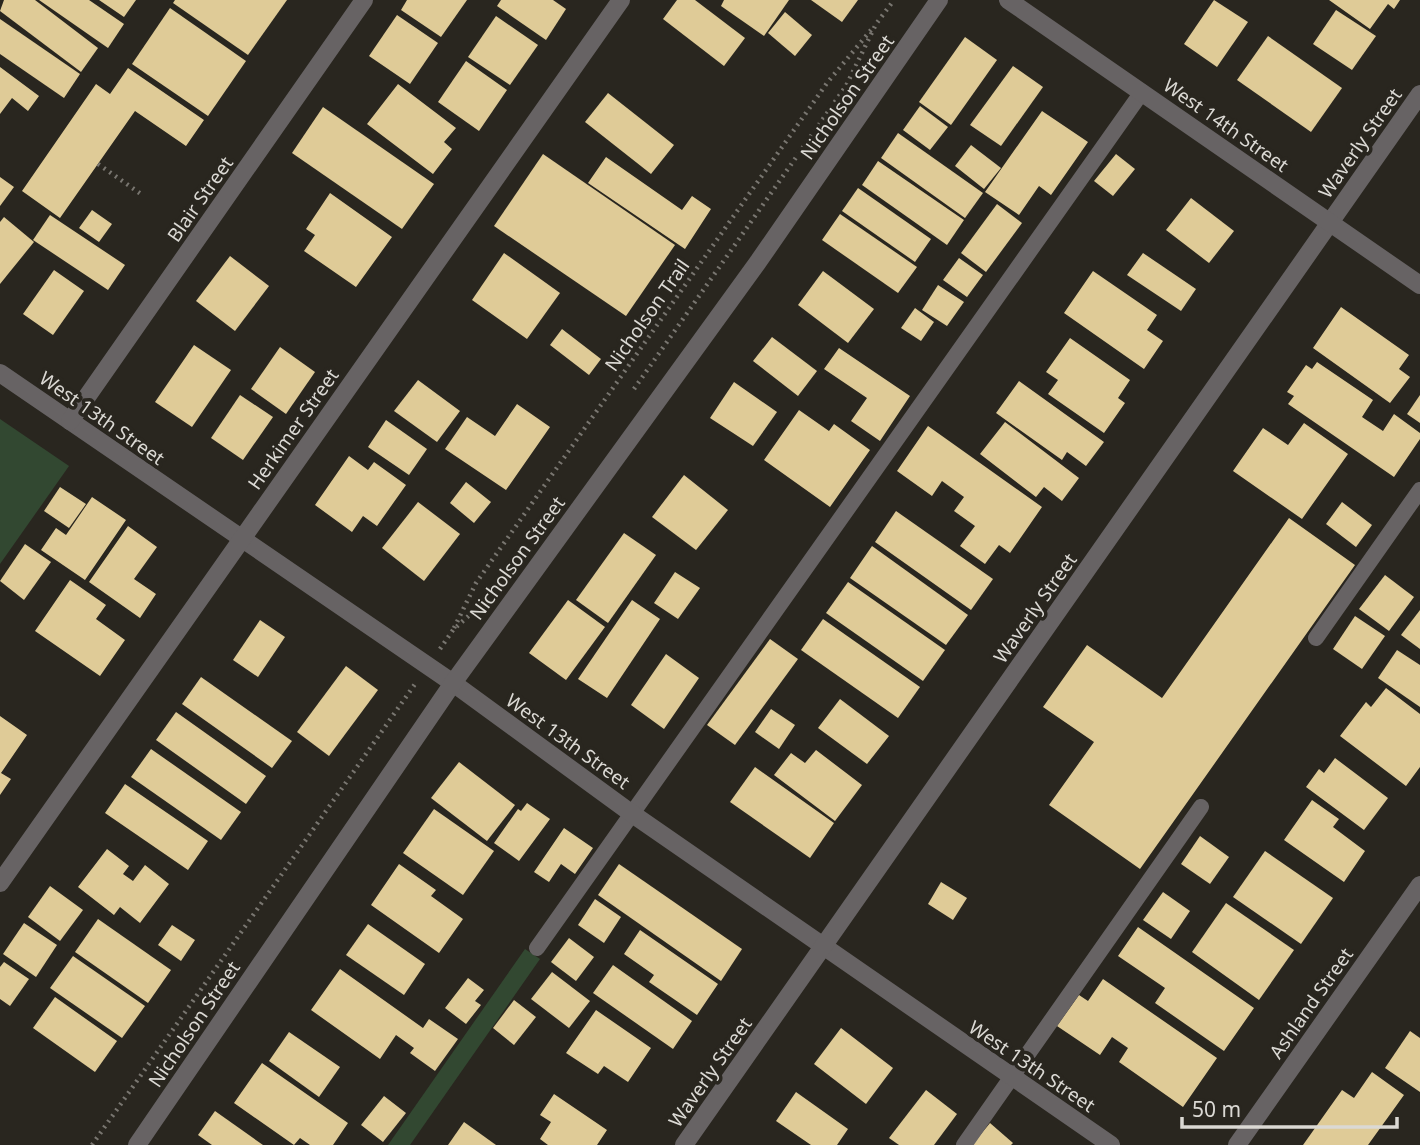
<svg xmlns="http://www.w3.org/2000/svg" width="1420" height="1145" viewBox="0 0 1420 1145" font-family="'Noto Sans',sans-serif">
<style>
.green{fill:#324831}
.building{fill:#dfcb97}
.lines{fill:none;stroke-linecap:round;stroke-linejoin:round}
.path{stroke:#797670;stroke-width:4.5;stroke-dasharray:2 5;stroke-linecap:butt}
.service{stroke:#676364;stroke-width:16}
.minor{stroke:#676364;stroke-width:18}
.tertiary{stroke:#676364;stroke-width:18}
.labels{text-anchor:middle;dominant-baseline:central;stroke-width:7;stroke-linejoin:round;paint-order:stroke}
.street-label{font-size:19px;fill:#dbd9d4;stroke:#29261f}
</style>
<rect width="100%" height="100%" fill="#29261f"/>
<g class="green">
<polygon points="0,419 69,466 0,564"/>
<polygon points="525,949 540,959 410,1145 388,1145"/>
</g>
<g class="building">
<polygon points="4,0 35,0 98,48 81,72 0,11"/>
<polygon points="39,0 89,0 124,24 108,48"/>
<polygon points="99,0 136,0 124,17"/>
<polygon points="175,0 287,0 248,55 173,3"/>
<polygon points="407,0 467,0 441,37 401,10"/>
<polygon points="501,0 553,0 566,9 546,40 497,6"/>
<polygon points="677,0 695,0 745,38 724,66 663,19"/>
<polygon points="724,0 789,0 764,36 721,6"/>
<polygon points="811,0 858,0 842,22"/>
<polygon points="1214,0 1248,22 1217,67 1184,44"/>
<polygon points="1329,0 1400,0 1394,9 1388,4 1370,29"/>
<polygon points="170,8 246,61 208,116 132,64"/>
<polygon points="1336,10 1376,36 1352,70 1313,44"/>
<polygon points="785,12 812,35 795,56 768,33"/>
<polygon points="397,15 438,43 410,84 369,56"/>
<polygon points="496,16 538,45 510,85 468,57"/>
<polygon points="0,19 80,74 64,98 0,54"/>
<polygon points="1268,36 1342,88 1311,132 1237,80"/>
<polygon points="965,37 997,60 951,125 919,102"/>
<polygon points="466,61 507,90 479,131 438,102"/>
<polygon points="1013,66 1043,87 1001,146 970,125"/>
<polygon points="0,67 39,96 28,111 12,98 0,114"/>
<polygon points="128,68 204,120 186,146 135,111 60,218 22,191 96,84 110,94"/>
<polygon points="398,84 456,128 444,142 452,149 433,174 367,124"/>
<polygon points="608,93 674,145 651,174 585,122"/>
<polygon points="920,106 948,127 930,150 903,130"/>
<polygon points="323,107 434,184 402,229 292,153"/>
<polygon points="1042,111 1088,142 1051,195 1039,186 1019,215 985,192"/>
<polygon points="898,133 983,193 965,218 881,158"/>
<polygon points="971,145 1001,168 984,189 955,166"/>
<polygon points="543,154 675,245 626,316 494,226"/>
<polygon points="1116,154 1135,169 1113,196 1094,181"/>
<polygon points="606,157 682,210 692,196 711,209 685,249 588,183"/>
<polygon points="878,161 964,220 947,245 862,185"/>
<polygon points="0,177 14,187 0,206"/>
<polygon points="858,188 931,239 915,262 842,211"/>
<polygon points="330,193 392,237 356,287 304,251 315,235 306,229"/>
<polygon points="1191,198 1234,231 1209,263 1166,230"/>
<polygon points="997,204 1022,223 986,272 961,253"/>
<polygon points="92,210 112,224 99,242 79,228"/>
<polygon points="840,214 917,267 898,293 822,240"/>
<polygon points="50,215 125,265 108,290 33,240"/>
<polygon points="4,217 34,242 0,284 0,222"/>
<polygon points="504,253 560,293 527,339 472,300"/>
<polygon points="1143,253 1196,289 1181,311 1127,275"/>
<polygon points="230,256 269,286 235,331 196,301"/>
<polygon points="959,258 983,275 967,297 943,280"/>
<polygon points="54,270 84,291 53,335 23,314"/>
<polygon points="823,271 874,309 848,343 798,305"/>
<polygon points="1093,271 1157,315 1147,330 1163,341 1144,369 1064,313"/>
<polygon points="938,285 964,302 947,326 922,310"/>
<polygon points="1341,307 1409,355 1399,369 1410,377 1390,403 1313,348"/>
<polygon points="915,308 934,322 921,341 901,328"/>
<polygon points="562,329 601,359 589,375 550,345"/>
<polygon points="772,337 817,371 798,396 753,361"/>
<polygon points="1070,338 1130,380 1118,398 1125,403 1104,433 1048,394 1058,380 1046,372"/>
<polygon points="194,345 231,370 192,427 155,402"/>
<polygon points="280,347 315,372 286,414 251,389"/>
<polygon points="839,348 910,396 880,441 851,421 867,398 824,369"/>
<polygon points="1317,362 1373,400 1362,417 1383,431 1394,414 1420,433 1420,439 1394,477 1288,404 1294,396 1287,392 1306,365 1312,369"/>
<polygon points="418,380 460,411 437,442 394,411"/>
<polygon points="1019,381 1104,442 1086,466 1067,452 1062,460 996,413"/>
<polygon points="734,382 777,412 753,446 710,418"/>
<polygon points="240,395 273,417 243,460 211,438"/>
<polygon points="1420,395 1420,423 1407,414"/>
<polygon points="517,404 550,427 506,490 445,449 467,417 495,436"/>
<polygon points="799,410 829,431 834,424 870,450 830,507 764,460"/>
<polygon points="386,420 427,449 409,475 368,447"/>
<polygon points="1005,422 1079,478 1062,501 1044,487 1036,497 980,454"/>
<polygon points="1304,423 1348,454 1302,519 1233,471 1263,428 1288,445"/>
<polygon points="928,426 1042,507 1010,553 999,545 985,564 960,546 975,526 954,511 964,497 942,481 932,496 897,471"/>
<polygon points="349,456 368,470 374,462 406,485 377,526 363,516 352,532 315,505"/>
<polygon points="684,475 728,510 696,550 652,517"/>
<polygon points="466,482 491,502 474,523 450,503"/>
<polygon points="60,487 86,504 69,528 44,511"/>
<polygon points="92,497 126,520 85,580 41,550 56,528 66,535"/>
<polygon points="418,502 460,534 424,581 382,548"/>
<polygon points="1342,502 1372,525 1356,547 1326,524"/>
<polygon points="896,511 993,579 971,610 875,542"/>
<polygon points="1289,518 1355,565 1140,869 1049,805 1094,742 1043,707 1087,645 1162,698"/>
<polygon points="128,526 157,547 134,579 156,594 140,618 89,582"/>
<polygon points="624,533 656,555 608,623 576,600"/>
<polygon points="25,544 51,562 24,600 0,581"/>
<polygon points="872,546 968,615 946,645 850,578"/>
<polygon points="675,572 700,588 678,619 654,603"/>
<polygon points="1385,575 1414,597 1389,631 1359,609"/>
<polygon points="70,580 106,605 96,619 125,640 100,676 35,631"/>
<polygon points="848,582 945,650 923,681 826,613"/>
<polygon points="568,600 605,627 566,680 529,653"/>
<polygon points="632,600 660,619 607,698 578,679"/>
<polygon points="1420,610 1420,649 1401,635"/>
<polygon points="1355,616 1385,636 1362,669 1333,649"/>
<polygon points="823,619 920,687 898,718 801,650"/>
<polygon points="260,620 285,637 258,677 233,660"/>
<polygon points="770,639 798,659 735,745 707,725"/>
<polygon points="1397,650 1420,665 1420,707 1378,678"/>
<polygon points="666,654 699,678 664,729 631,705"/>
<polygon points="346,666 378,690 329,756 297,732"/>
<polygon points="201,677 292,741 272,768 182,704"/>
<polygon points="1386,688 1420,714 1420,767 1406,786 1340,736 1366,702 1371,707"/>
<polygon points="840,699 889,736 867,764 818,728"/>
<polygon points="771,709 795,725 779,749 755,732"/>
<polygon points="176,712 266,776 246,804 156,740"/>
<polygon points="0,716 27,735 1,773 11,779 0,795"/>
<polygon points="151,749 241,812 221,840 131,777"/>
<polygon points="816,750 862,785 835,821 774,775 791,753 805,763"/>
<polygon points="1335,758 1388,798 1364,830 1306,787 1319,769 1324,773"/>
<polygon points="459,762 515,805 487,841 431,798"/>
<polygon points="755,767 834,823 810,858 730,802"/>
<polygon points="125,784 208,841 188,870 105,813"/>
<polygon points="1312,800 1339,819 1333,827 1365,851 1344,882 1284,840"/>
<polygon points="527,803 550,819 519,861 494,843 518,809 521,811"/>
<polygon points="434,809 494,851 463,895 403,853"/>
<polygon points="564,828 593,848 575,874 561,864 549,882 534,872"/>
<polygon points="1200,836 1229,857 1210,884 1181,864"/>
<polygon points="107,849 129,866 123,874 133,881 145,865 169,884 140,923 120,907 114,915 78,887"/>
<polygon points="1265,851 1333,898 1301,944 1233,897"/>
<polygon points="399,864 436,890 431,896 463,919 439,953 371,905"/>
<polygon points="619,864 742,949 721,981 598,895"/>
<polygon points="941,882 967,898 953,920 928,904"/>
<polygon points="50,886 83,910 60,941 28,917"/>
<polygon points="1163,892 1190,911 1171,939 1143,920"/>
<polygon points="595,899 621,917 604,943 578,925"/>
<polygon points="1226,903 1294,950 1259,1000 1192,952"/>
<polygon points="98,919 171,970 148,1003 75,952"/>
<polygon points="24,923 57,945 36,977 3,954"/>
<polygon points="368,924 425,964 404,995 346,955"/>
<polygon points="172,925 195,940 181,961 158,945"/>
<polygon points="1138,927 1254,1008 1224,1051 1155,1003 1165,988 1118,956"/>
<polygon points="640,930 718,984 697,1015 649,982 654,975 624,954"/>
<polygon points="569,938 594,957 576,981 551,962"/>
<polygon points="73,956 145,1006 122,1038 50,988"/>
<polygon points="4,962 29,979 10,1006 0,999 0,967"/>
<polygon points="613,965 692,1021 673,1049 593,993"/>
<polygon points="340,969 423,1028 429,1019 458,1039 435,1071 410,1053 414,1048 396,1035 380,1059 311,1010"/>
<polygon points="552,972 590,1001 569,1028 531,999"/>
<polygon points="468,978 484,990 475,1001 481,1005 466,1024 445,1008"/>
<polygon points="1103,979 1217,1058 1183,1107 1119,1062 1128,1048 1112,1037 1100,1055 1057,1026 1079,995 1088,1001"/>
<polygon points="55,997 117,1041 95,1072 33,1028"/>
<polygon points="514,1000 536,1017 514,1045 493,1028"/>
<polygon points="596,1010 651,1048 628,1082 604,1066 598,1074 566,1053"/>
<polygon points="841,1028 893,1068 866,1104 814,1064"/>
<polygon points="1410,1031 1420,1038 1420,1092 1385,1068"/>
<polygon points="289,1032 340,1067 319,1097 269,1061"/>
<polygon points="262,1063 348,1123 333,1145 310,1145 300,1138 294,1145 234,1103"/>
<polygon points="1372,1072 1404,1095 1368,1145 1303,1145 1342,1090 1354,1098"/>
<polygon points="926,1090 957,1114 934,1145 899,1145 889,1138"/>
<polygon points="796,1092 848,1129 837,1145 811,1145 776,1121"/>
<polygon points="554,1094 607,1130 597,1145 548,1145 540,1139 551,1122 540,1115"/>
<polygon points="384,1096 406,1113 383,1142 361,1125"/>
<polygon points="215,1111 263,1145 212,1145 198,1135"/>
<polygon points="464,1122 496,1145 448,1145"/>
<polygon points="990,1123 1013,1143 1011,1145 972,1145"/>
</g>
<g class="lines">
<g class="path">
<polyline points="98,164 141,194"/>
<polyline points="634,389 846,86 876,24 894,0"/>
<polyline points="454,628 476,583 827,83 871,30"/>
<polyline points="440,649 453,630 474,611"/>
<polyline points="92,1145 415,684"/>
</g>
<g class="service">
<polyline points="1316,638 1420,490"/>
<polyline points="537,948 1142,92"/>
<polyline points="964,1145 1201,807"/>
</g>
<g class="minor">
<polyline points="0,373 453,683 631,813 1111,1145"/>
<polyline points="70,421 364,0"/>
<polyline points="0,883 621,0"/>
<polyline points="137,1145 453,683 758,262 939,0"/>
<polyline points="684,1145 1420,94"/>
<polyline points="1237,1145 1420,885"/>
</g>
<polyline class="tertiary" points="1008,0 1420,285"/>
</g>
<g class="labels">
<g class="street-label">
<text transform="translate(847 97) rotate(-55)">Nicholson Street</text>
<text transform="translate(1226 125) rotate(35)">West 14th Street</text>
<text transform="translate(1360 143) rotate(-55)">Waverly Street</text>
<text transform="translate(200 199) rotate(-55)">Blair Street</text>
<text transform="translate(647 315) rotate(-55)">Nicholson Trail</text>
<text transform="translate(102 418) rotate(35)">West 13th Street</text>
<text transform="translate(293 429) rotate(-55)">Herkimer Street</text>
<text transform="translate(517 558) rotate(-54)">Nicholson Street</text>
<text transform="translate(1035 608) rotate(-55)">Waverly Street</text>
<text transform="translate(568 741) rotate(36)">West 13th Street</text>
<text transform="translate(1311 1003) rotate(-55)">Ashland Street</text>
<text transform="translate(194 1024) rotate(-56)">Nicholson Street</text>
<text transform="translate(1032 1066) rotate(34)">West 13th Street</text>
<text transform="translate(710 1072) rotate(-55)">Waverly Street</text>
</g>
</g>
<path d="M1182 1117v10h215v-10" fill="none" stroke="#dbd9d4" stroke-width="3.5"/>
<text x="1192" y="1117" font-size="21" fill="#dbd9d4" stroke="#29261f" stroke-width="5" paint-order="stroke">50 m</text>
</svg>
